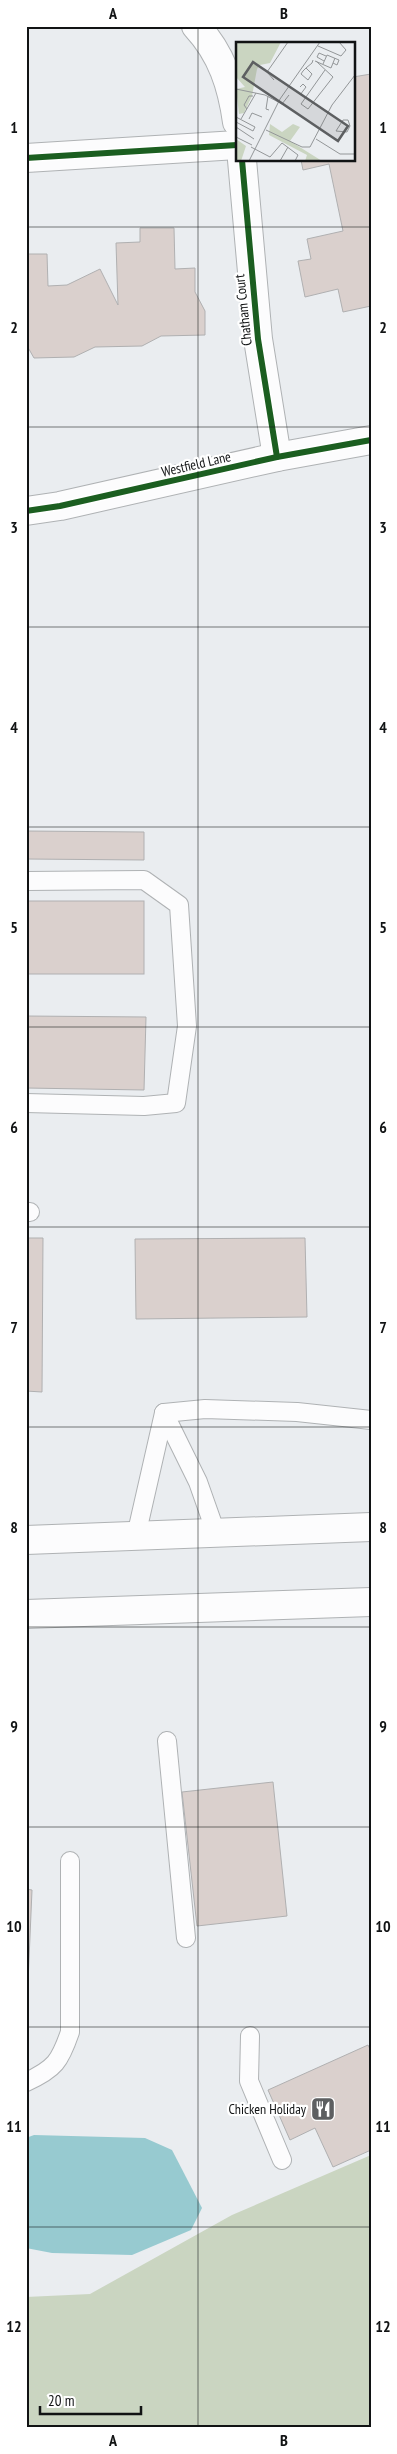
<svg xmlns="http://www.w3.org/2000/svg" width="397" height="2454" viewBox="0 0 397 2454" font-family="'PT Sans Narrow',sans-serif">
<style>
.green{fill:#cad5c1}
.water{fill:#97cad0}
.building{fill:#dad0cd;stroke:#b0b0b1}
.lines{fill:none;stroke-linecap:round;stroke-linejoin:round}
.service-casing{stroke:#afb2b4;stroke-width:20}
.minor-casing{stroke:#afb2b4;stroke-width:30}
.trunk-casing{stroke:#afb2b4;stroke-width:30}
.service{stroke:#fcfcfd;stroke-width:18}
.minor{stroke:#fcfcfd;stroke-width:28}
.trunk{stroke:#fcfcfd;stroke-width:28}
.cycleway-casing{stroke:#fff;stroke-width:9}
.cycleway{stroke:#1b5e20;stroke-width:6}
.grid{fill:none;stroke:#111314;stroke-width:1;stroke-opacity:0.55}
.labels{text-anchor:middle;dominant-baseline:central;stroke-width:4.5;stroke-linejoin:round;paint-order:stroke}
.street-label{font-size:14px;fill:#111314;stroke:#fff}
.poi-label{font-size:14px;fill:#111314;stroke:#fff;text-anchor:end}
.inset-road{fill:none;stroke:#939698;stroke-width:1}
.view{fill:#5d5f61;fill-opacity:0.15;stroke:#5d5f61;stroke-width:2.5}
.inset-edge{fill:none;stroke:#111314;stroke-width:2.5}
.neatline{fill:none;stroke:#111314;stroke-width:2}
.grid-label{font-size:16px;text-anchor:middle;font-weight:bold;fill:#111314}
</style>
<rect width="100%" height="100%" fill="#eaedf0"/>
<polygon class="green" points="371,2155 371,2428 26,2428 26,2297 90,2294 232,2215"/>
<polygon class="water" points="34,2135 145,2138 172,2150 202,2208 191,2230 132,2255 52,2253 26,2248 26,2138"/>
<g class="building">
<polygon points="371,74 371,306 343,312 338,289 305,297 298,261 311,259 307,239 343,231 329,164 303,170 301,160 353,160 353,77"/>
<polygon points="140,228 174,228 175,269 195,268 195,292 205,311 205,335 161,336 142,346 95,347 74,357 34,358 26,344 26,254 47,254 48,286 67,285 100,269 118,305 116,243 140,242"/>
<polygon points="26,831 144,832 144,860 26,859"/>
<rect x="26" y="901" width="118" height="73"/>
<polygon points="26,1016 146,1017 144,1090 26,1088"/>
<polygon points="26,1238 43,1238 42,1392 26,1391"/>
<polygon points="305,1238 307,1317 136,1319 135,1239"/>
<polygon points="273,1782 287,1916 197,1926 182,1792"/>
<polygon points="26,1889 32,1890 26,2029"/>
<polygon points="368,2045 371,2051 371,2150 333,2167 315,2128 290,2140 268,2090"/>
</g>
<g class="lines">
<defs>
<g id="service">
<polyline points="26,881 144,880 179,905 187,1026 176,1103 144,1106 26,1103"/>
<polyline points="26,1212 30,1212"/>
<polyline points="164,1413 205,1409 297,1412 371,1420"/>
<polyline points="164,1413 198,1482 216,1533"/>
<polyline points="136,1536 164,1413"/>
<polyline points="167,1741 186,1938"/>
<polyline points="250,2036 249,2081 282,2160"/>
<path d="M26,2082C55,2069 60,2061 70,2032V1861"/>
</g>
<g id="minor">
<path d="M196,26C222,54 232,86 237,122"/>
<polyline points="26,158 237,145"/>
<polyline points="242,160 258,339 277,457"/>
<polyline points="26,511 60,506 277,457 371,440"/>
</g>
<g id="trunk">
<polyline points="26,1540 371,1527"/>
<polyline points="26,1614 371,1602"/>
</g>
</defs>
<use href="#service" class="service-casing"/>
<use href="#minor" class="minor-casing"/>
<use href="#trunk" class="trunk-casing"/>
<use href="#service" class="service"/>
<use href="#minor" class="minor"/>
<use href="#trunk" class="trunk"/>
<defs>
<g id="cycleway">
<polyline points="26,158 237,145"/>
<polyline points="242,160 258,339 277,457"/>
<polyline points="26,511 60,506 277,457 371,440"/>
</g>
</defs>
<use href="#cycleway" class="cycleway-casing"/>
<use href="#cycleway" class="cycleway"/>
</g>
<path class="grid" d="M198,26V2428M26,227H371M26,427H371M26,627H371M26,827H371M26,1027H371M26,1227H371M26,1427H371M26,1627H371M26,1827H371M26,2027H371M26,2227H371"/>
<defs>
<symbol id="restaurant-square" viewBox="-11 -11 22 22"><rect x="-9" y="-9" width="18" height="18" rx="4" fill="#5d5f61" stroke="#fff"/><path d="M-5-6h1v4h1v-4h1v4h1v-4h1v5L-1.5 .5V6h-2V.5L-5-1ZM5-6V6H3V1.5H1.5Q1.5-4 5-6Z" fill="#fff"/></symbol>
</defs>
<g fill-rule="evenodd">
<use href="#restaurant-square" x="309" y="2095" width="28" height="28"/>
</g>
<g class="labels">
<g class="street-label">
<text transform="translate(243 310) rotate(-96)">Chatham Court</text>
<text transform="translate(196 464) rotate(-13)">Westfield Lane</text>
</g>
<g class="poi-label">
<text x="306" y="2109">Chicken Holiday</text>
</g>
</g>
<g transform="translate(236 42)">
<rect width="119" height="119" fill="#eaedf0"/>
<path d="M0,0H45L34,21L24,23L21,27L16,54L8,71L3,72L0,47L9,45L0,35ZM34,82L46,90L57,82L64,85L54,99L86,119H69L71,113L33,93ZM0,97L10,104L5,119H0Z" fill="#cad5c1"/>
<path class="inset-road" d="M82,4L105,14L110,8L103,0M79,19L95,26L99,16M80,19L97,35L72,67L65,62L89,28M88,19L81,15L83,11L90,14M87,22L91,13L103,18L101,23L97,21M70,26L76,32L72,38L65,32L67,29L70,26L76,21L77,18M38,38L31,30L52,0M64,45L67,42L70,45L64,53M0,47L29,53L46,62L53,53M32,54L30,67L33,68M11,67L8,63L13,54H17M0,75L19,85L17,89L0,80M5,77L20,51M13,77L16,71L26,75M112,78L114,84L111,90L100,89L107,78ZM0,85L18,97M30,88L66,105H74L96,63L119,33M0,95L16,103M80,97L104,112H119M15,105L34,115L46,101L62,113L59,119M13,119L44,57L84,0M44,119L52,105"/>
<path class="view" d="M17,20L112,84L102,99L7,35Z"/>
<rect width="119" height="119" class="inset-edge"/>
</g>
<rect width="397" height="2454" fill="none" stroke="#ffffff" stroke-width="55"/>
<path d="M40 2406v8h101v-8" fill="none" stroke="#111314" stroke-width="2.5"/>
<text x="48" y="2406" font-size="15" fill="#111314" stroke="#ffffff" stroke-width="4" paint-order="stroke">20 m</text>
<rect x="28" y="28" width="342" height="2398" class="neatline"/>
<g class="grid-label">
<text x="113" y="19">A</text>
<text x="284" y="19">B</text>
<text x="14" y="133">1</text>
<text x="383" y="133">1</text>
<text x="14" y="333">2</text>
<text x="383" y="333">2</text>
<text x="14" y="533">3</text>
<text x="383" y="533">3</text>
<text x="14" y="733">4</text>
<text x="383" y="733">4</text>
<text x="14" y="933">5</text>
<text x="383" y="933">5</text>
<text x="14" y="1133">6</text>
<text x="383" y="1133">6</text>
<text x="14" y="1333">7</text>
<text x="383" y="1333">7</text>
<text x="14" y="1533">8</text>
<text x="383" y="1533">8</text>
<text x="14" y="1732">9</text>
<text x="383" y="1732">9</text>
<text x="14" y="1932">10</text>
<text x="383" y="1932">10</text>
<text x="14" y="2132">11</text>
<text x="383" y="2132">11</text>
<text x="14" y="2332">12</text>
<text x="383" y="2332">12</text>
<text x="113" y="2446">A</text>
<text x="284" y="2446">B</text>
</g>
</svg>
